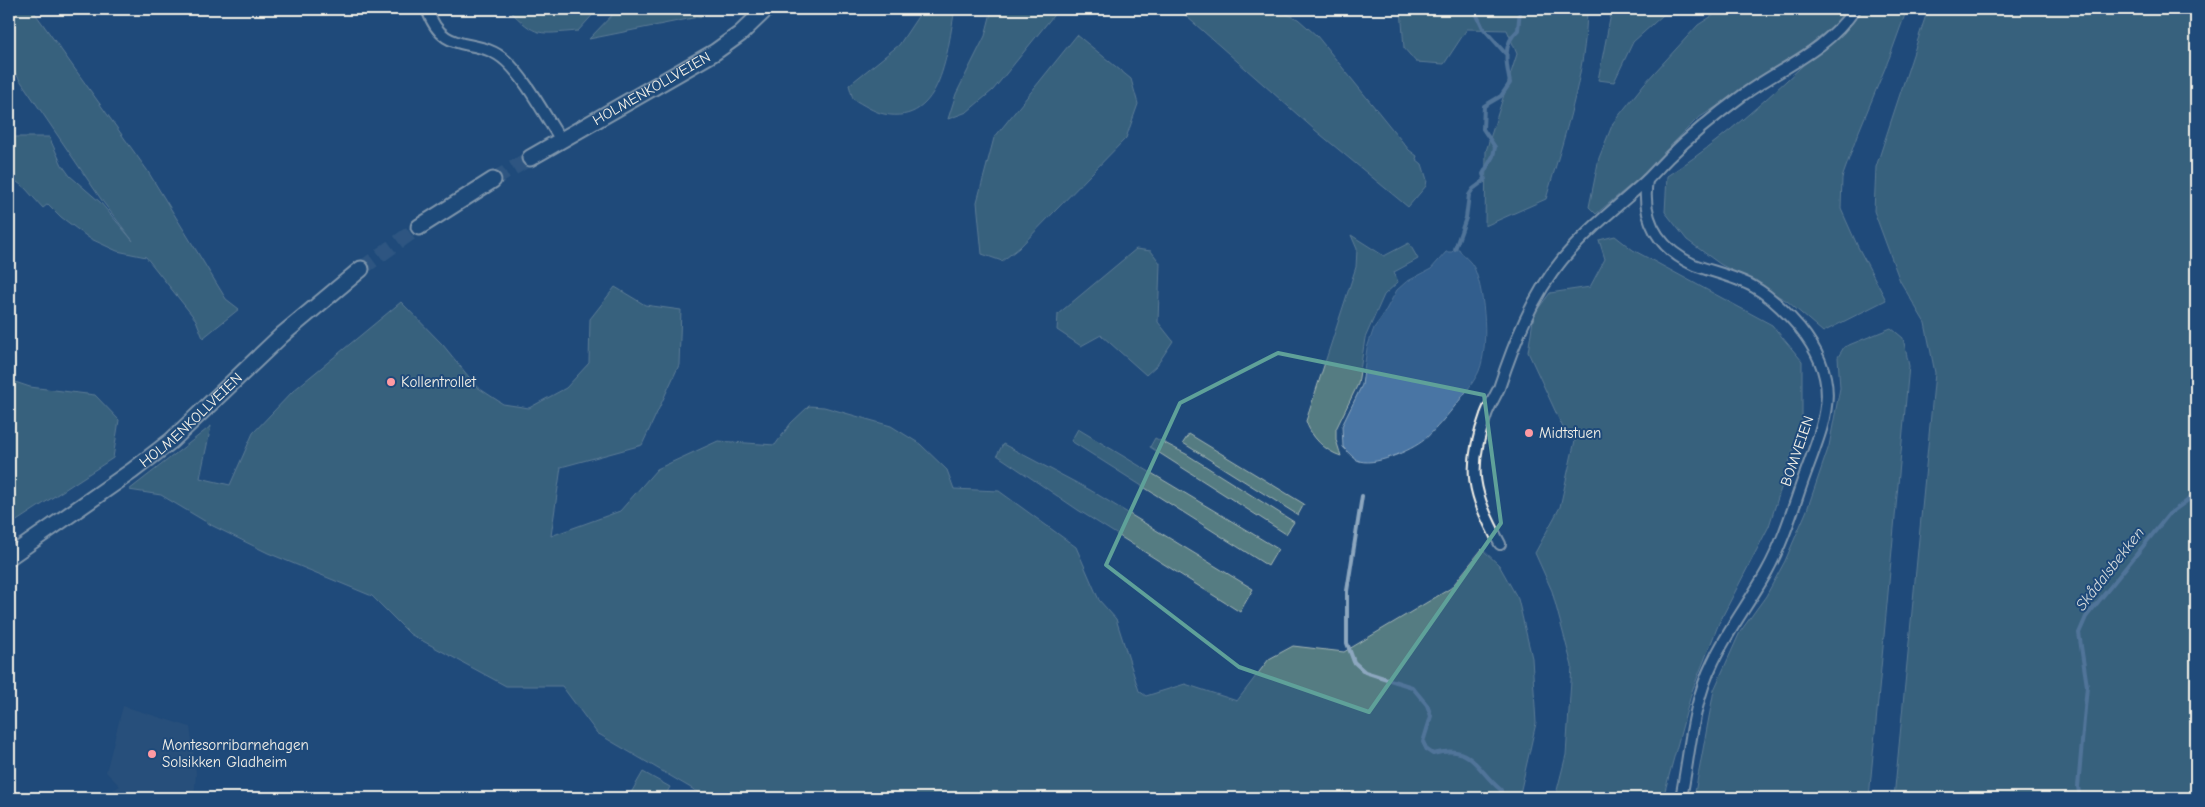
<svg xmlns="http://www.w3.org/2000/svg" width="2205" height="807" viewBox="0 0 2205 807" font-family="'Comic Neue',sans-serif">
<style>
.built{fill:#33547c}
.green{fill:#547b82;stroke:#a4b6b5}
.water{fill:#4875a4;stroke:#8da7bf}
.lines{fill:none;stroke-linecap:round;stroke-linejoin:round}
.stream{stroke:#8da7bf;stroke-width:4}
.secondary-tunnel{stroke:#3f638a;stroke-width:15;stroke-dasharray:15 8;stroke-linecap:butt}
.minor-casing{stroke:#f4f1e8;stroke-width:14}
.secondary-casing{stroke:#f4f1e8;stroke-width:19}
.minor{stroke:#1f4a7a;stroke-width:10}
.secondary{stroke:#1f4a7a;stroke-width:15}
.marked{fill:none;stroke:#5fa199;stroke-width:4;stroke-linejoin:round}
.poi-dot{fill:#ff9aa2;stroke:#1f4a7a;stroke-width:2}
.labels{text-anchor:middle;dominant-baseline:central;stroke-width:4;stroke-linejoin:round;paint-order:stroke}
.street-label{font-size:15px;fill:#f4f1e8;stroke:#1f4a7a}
.poi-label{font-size:15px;fill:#f4f1e8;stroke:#1f4a7a;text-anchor:start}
.water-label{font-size:16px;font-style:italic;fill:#dadede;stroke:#1f4a7a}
</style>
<rect width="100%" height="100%" fill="#1f4a7a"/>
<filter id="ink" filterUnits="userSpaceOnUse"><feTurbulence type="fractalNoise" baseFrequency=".02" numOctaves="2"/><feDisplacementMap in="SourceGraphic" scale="10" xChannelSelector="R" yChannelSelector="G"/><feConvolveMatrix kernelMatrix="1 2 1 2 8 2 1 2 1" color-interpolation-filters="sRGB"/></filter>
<g filter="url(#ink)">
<polygon class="built" points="123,706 190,727 196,773 194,798 100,798 120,786 106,772"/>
<g class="green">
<polygon points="9,9 32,9 147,170 226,299 239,309 203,338 196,320 146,257 117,251 89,238 61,217 48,204 43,208 25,188 9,176 9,137 49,137 62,165 70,176 100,202 133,241 103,202 9,64"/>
<path d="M508,9H598L578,31C538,34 537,38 508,9Z"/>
<polygon points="618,9 697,9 703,16 589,39"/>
<path d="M923,9H955C947,49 943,126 884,114C874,112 862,104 853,99L849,85L899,45Z"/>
<polygon points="992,9 1054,9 1057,11 993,90 967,112 948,119 956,94 985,36"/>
<polygon points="1178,9 1267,10 1282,12 1298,19 1317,36 1409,150 1417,156 1416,159 1422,164 1427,180 1426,186 1408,207 1315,130"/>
<path d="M1401,9H1587C1586,74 1564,137 1546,199L1485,226L1486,151L1517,54L1507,30L1467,29L1444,64L1416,62L1404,48Z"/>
<polygon points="1612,9 1678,9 1663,15 1633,42 1614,82 1598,80"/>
<polygon points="1723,9 1847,9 1836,23 1796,56 1697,119 1638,179 1596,214 1589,207 1599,158 1613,123 1644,84 1698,25"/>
<path d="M1863,9H1907L1890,56L1857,136L1842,178L1841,209L1858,247L1886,300L1823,332L1787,301L1720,264L1687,240L1665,212L1667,176C1739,130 1800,67 1863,9Z"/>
<polygon points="1928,9 2196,9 2196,798 1894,798 1935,373 1925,323 1900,281 1874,211 1876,167"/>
<polygon points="1077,35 1131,79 1138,104 1126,138 1019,248 1002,261 982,254 977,202 994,138"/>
<path d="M1351,235L1384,256L1409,243L1418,259L1394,272L1398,282L1384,295L1365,338L1358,384L1336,429V440L1341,456C1325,451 1311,437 1306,421L1356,267L1357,249Z"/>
<polygon points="1615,236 1633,250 1772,325 1802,361 1802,422 1769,526 1719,623 1692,691 1663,798 1555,798 1566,755 1572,666 1552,591 1535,553 1560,507 1576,436 1564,430 1528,352 1534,314 1550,293 1590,287 1605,259 1599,240"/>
<polygon points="1136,249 1151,251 1160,263 1158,322 1173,341 1157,365 1146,375 1101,335 1081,346 1057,330 1058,314"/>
<polygon points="615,287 645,305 681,310 679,365 642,445 561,467 551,536 620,511 657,469 718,441 775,445 791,423 809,406 824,407 891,426 920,444 947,470 954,489 999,491 1076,547 1099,600 1116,619 1139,691 1146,696 1185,684 1237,701 1269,659 1293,646 1344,652 1451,588 1482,549 1499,565 1518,599 1532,658 1536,723 1519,798 708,798 597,733 562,686 506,686 410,634 372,596 268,553 213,526 161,495 129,490 211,426 200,478 230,485 253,433 293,391 401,302 443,345 477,387 503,404 529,408 566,388 589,363 590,319"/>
<polygon points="1891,328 1903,338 1909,366 1869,798 1694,798 1714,690 1740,632 1766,596 1785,561 1807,510 1829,446 1840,388 1838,357 1844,347"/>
<polygon points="9,380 30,387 95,395 119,420 113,458 9,526"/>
<polygon points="1078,429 1278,549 1268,566 1071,441"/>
<polygon points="1189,434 1304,504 1298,515 1183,443"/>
<polygon points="1155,438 1186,454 1294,522 1286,534 1150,447"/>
<polygon points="1003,444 1090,490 1253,589 1240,612 1078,510 997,455"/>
<polygon points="643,772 670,787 664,798 628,798"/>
</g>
<path class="water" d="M1455,249H1459C1463,257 1471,260 1475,270C1485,295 1489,346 1479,371C1473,386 1437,429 1424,440C1412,450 1372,468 1357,460C1352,457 1347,451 1343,447L1342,426L1362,385L1367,348L1374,328L1382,317L1397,290L1406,282L1431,269L1446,252H1452Z"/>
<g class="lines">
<g class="stream">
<polyline points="1474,9 1483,28 1505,53"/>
<polyline points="1568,9 1575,13 1578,9"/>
<path d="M1455,249L1466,218L1469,195L1473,189L1485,180L1483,174L1493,156L1495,147L1483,129L1484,106L1501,96L1510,83C1506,64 1502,44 1518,30L1520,9"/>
<path d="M1362,496L1347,591V643L1354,662L1365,672L1412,687L1427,705L1431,716L1423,742L1427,750L1433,754C1473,743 1476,770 1501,790V798"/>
<polyline points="2080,798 2078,787 2087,686 2079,633 2086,617 2169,514 2187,501 2196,491"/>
</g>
<g class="secondary-tunnel">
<polyline points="493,180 530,158"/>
<polyline points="361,269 419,227"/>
</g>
<defs>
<g id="minor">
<path d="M427,9C444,59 477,34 506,61C526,79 545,116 561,140"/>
<path d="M1647,180C1641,219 1658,248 1694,265C1713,272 1737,277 1754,287C1772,297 1786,312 1799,327C1846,385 1824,421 1802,483C1792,512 1782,544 1767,571C1750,602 1728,630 1713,662C1692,704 1690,753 1681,798"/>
<path d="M1500,544C1473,493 1466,470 1486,415C1489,406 1495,397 1499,388C1514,343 1532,296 1562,260C1587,230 1618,206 1647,180C1654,173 1661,165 1668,158C1691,135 1717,114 1743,95C1785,65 1824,53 1855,9"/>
</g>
<g id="secondary">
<path id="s1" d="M530,158L715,52L740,34L766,9"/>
<polyline points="419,227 493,180"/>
<path id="s2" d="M9,557L132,471L171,441L282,335L361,269"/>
</g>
</defs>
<use href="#minor" class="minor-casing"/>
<use href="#secondary" class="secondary-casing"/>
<use href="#minor" class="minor"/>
<use href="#secondary" class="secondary"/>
</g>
</g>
<path d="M0 0H2205V807H0ZM1278,353L1484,395L1501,523L1369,712L1239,667L1106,565L1180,403Z" fill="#1f4a7a" fill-opacity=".55" fill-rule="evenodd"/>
<path class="marked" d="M1278,353L1484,395L1501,523L1369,712L1239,667L1106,565L1180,403Z"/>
<g class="poi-dot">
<circle cx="391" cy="382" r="5"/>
<circle cx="1529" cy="433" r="5"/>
<circle cx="152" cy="754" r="5"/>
</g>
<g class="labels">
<g class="street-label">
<text stroke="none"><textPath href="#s1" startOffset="140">HOLMENKOLLVEIEN</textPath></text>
<text stroke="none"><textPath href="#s2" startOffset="228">HOLMENKOLLVEIEN</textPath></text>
<text transform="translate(1797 451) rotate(-71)">BOMVEIEN</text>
</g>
<g class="poi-label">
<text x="401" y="382">Kollentrollet</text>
<text x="1539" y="433">Midtstuen</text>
<text x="162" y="745">Montesorribarnehagen<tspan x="162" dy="17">Solsikken Gladheim</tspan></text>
</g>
<g class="water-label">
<text transform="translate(2110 569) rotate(-52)">Skådalsbekken</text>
</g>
</g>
<rect width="2205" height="807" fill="none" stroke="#1f4a7a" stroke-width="30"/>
<rect x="15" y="15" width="2175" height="777" fill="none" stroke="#f4f1e8" stroke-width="2" filter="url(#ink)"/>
</svg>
